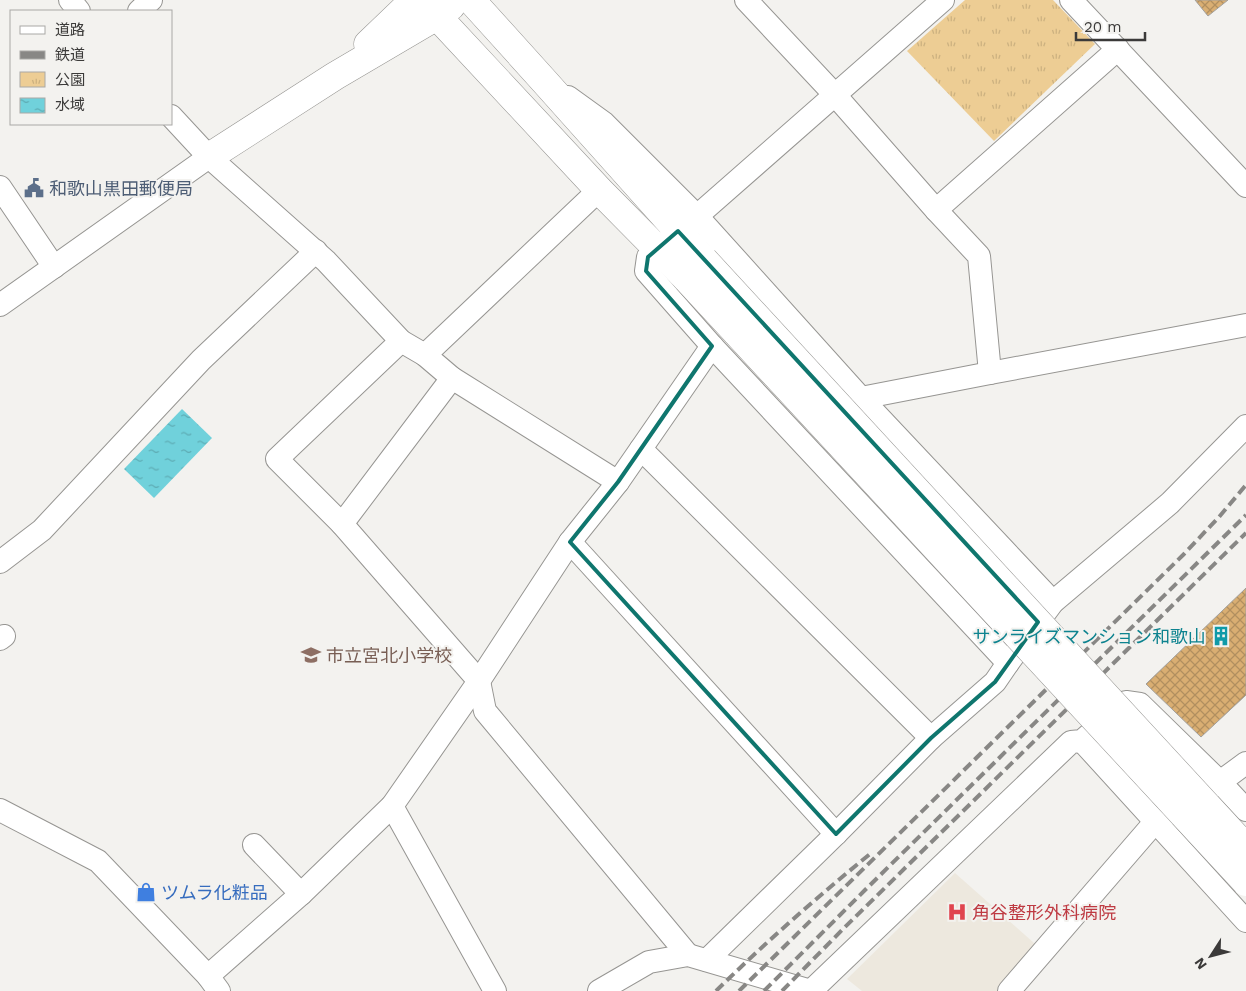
<svg xmlns="http://www.w3.org/2000/svg" width="1246" height="991" viewBox="0 0 1246 991" font-family="'Work Sans','Noto Sans JP',sans-serif">
<style>
.built{fill:#ede8de}
.park{fill:url(#park-tufts)}
.water{fill:url(#water-ripples)}
.building{fill:url(#building-cross-hatch);stroke:#a2a09d}
.lines{fill:none;stroke-linecap:round;stroke-linejoin:round}
.minor-casing{stroke:#969592;stroke-width:24}
.tertiary-casing{stroke:#969592;stroke-width:29}
.minor{stroke:#fff;stroke-width:22}
.tertiary{stroke:#fff;stroke-width:28}
.rail{stroke:#888785;stroke-width:4;stroke-dasharray:10 5;stroke-linecap:butt}
.tertiary-bridge-casing{stroke:#969592;stroke-width:29;stroke-linecap:butt}
.tertiary-bridge{stroke:#fff;stroke-width:28}
.marked{fill:none;stroke:#0f766e;stroke-width:4;stroke-linejoin:round}
.labels{text-anchor:middle;dominant-baseline:central;stroke-width:4;stroke-linejoin:round;paint-order:stroke}
.service-label{font-size:18px;fill:#4e5e75;stroke:#f3f2ef;text-anchor:start}
.culture-label{font-size:18px;fill:#0d838f;stroke:#f3f2ef;text-anchor:end}
.education-label{font-size:18px;fill:#785e54;stroke:#f3f2ef;text-anchor:start}
.shop-label{font-size:18px;fill:#366cbe;stroke:#f3f2ef;text-anchor:start}
.health-label{font-size:18px;fill:#be3a42;stroke:#f3f2ef;text-anchor:start}
</style>
<defs>
<pattern id="park-tufts" width="24" height="20" patternUnits="userSpaceOnUse" patternTransform="scale(1.25)"><rect width="24" height="20" fill="#edcd94"/><path d="M3 7l-1-3M5 7V3M7 7l1-3M15 17l-1-3M17 17v-4M19 17l1-3" fill="none" stroke="#ccb180"/></pattern>
<pattern id="water-ripples" width="26" height="14" patternUnits="userSpaceOnUse" patternTransform="scale(1.25)"><rect width="26" height="14" fill="#70d1db"/><path d="M2 4q2-2 4 0t4 0M15 11q2-2 4 0t4 0" fill="none" stroke="#5dabb3"/></pattern>
<pattern id="building-cross-hatch" width="8" height="8" patternUnits="userSpaceOnUse" patternTransform="scale(1.25)"><rect width="8" height="8" fill="#d9ae72"/><path d="M0 0l8 8M0 8l8-8" fill="none" stroke="#b18f5f"/></pattern>
</defs>
<rect width="100%" height="100%" fill="#f3f2ef"/>
<polygon class="built" points="955,873 1043,951 1004,991 862,991 847,979"/>
<polygon class="park" points="965,0 1053,0 1095,44 994,141 907,51"/>
<polygon class="water" points="182,409 212,438 154,498 124,469"/>
<g class="building">
<polygon points="1195,0 1228,0 1208,16"/>
<polygon points="1246,588 1246,695 1201,737 1146,684"/>
</g>
<g class="lines">
<defs>
<g id="minor">
<polyline points="70,0 79,11"/>
<polyline points="746,0 835,95 936,210 979,256 990,373"/>
<polyline points="943,0 697,216 648,257 646,271 712,346 1008,663"/>
<polyline points="1071,0 1246,186"/>
<polyline points="139,11 151,0"/>
<polyline points="568,97 604,123 697,216 861,398 1053,602"/>
<polyline points="171,116 209,157 326,261 401,341 425,355 452,378 618,482"/>
<polyline points="0,187 54,267"/>
<polyline points="936,210 1118,49"/>
<polyline points="0,305 209,157"/>
<polyline points="401,341 277,459 342,524 479,681 485,711 688,955"/>
<polyline points="425,355 599,190"/>
<polyline points="861,398 990,373 1246,325"/>
<polyline points="641,449 931,738"/>
<polyline points="342,524 452,378"/>
<polyline points="570,542 836,834"/>
<polyline points="0,562 42,530 201,360 316,251"/>
<polyline points="0,639 4,636"/>
<polyline points="1082,741 1246,921"/>
<polyline points="392,806 495,991"/>
<polyline points="0,810 98,861 208,976 219,991"/>
<polyline points="254,845 301,894"/>
<polyline points="707,960 836,834 931,738 995,682 1008,663 1053,602 1170,503 1246,426"/>
<polyline points="208,976 301,894 392,806 479,681 570,542 618,482 712,346"/>
<polyline points="599,991 649,962 688,955 811,991"/>
<polyline points="811,991 1071,742 1082,741 1126,702 1140,704 1220,782 1246,810"/>
<polyline points="1009,991 1155,822 1220,782 1246,763"/>
</g>
<g id="tertiary">
<polyline points="425,0 437,16 599,190 687,279"/>
<polyline points="471,0 545,82 704,260"/>
<polyline points="368,44 414,0"/>
<polyline points="209,157 335,76 437,16 451,6"/>
</g>
</defs>
<use href="#minor" class="minor-casing"/>
<use href="#tertiary" class="tertiary-casing"/>
<use href="#minor" class="minor"/>
<use href="#tertiary" class="tertiary"/>
<g class="rail">
<path d="M716,991C765,943 817,897 870,854"/>
<polyline points="739,991 1183,555 1219,517 1246,485"/>
<polyline points="764,991 865,890 1246,515"/>
<polyline points="782,991 844,928 1246,533"/>
</g>
<defs>
<g id="tertiary-bridge">
<polyline points="704,260 1246,848"/>
<polyline points="687,279 1246,882"/>
</g>
</defs>
<use href="#tertiary-bridge" class="tertiary-bridge-casing"/>
<use href="#tertiary-bridge" class="tertiary-bridge"/>
</g>
<path class="marked" d="M678,231L1038,622L995,682L931,738L836,834L570,542L618,482L712,346L646,271L648,257Z"/>
<defs>
<symbol id="civic-bare" viewBox="-9 -9 18 18"><path d="M-.6-6.5H3V-4.5H.6V-3L4-1V1h2V6H-6V1h2V-1L-.6-3ZM-1.2 2.5V6h2.4V2.5Z" fill="#5c6f8a" stroke="#f3f2ef" stroke-width="2.5" paint-order="stroke"/></symbol>
<symbol id="building-bare" viewBox="-9 -9 18 18"><path d="M-4-6H4V6H1V3H-1V6H-4ZM-2.5-4.3h1.7v1.8h-1.7ZM.8-4.3h1.7v1.8H.8ZM-2.5-1h1.7V.8h-1.7ZM.8-1h1.7V.8H.8Z" fill="#0f9aa8" stroke="#f3f2ef" stroke-width="2.5" paint-order="stroke"/></symbol>
<symbol id="school-bare" viewBox="-9 -9 18 18"><path d="M0-5L7-2L0 1L-7-2ZM-4 1L0 2.5L4 1V4Q0 6-4 4Z" fill="#8d6e63" stroke="#f3f2ef" stroke-width="2.5" paint-order="stroke"/></symbol>
<symbol id="shop-bare" viewBox="-9 -9 18 18"><path d="M-5-2.5h2.3a2.7 3.5 0 0 1 5.4 0H5L5.5 6h-11ZM-1.5-2.5h3a1.5 2.3 0 0 0-3 0Z" fill="#3f7fe0" stroke="#f3f2ef" stroke-width="2.5" paint-order="stroke"/></symbol>
<symbol id="hospital-bare" viewBox="-9 -9 18 18"><path d="M-5-5h3v3.5h4V-5h3V5h-3V1.5h-4V5h-3Z" fill="#e0444e" stroke="#f3f2ef" stroke-width="2.5" paint-order="stroke"/></symbol>
</defs>
<g fill-rule="evenodd">
<use href="#civic-bare" x="20" y="174" width="28" height="28"/>
<use href="#building-bare" x="1207" y="622" width="28" height="28"/>
<use href="#school-bare" x="297" y="641" width="28" height="28"/>
<use href="#shop-bare" x="132" y="878" width="28" height="28"/>
<use href="#hospital-bare" x="943" y="898" width="28" height="28"/>
</g>
<g class="labels">
<g class="service-label">
<text x="49" y="188">和歌山黒田郵便局</text>
</g>
<g class="culture-label">
<text x="1206" y="636">サンライズマンション和歌山</text>
</g>
<g class="education-label">
<text x="326" y="655">市立宮北小学校</text>
</g>
<g class="shop-label">
<text x="161" y="892">ツムラ化粧品</text>
</g>
<g class="health-label">
<text x="972" y="912">角谷整形外科病院</text>
</g>
</g>
<rect x="10" y="10" width="162" height="115" fill="#f3f2ef" stroke="#a9a8a6"/>
<rect x="20" y="26" width="25" height="8" fill="#ffffff" stroke="#a9a8a6"/>
<text x="55" y="35" font-size="15" fill="#3b3a39">道路</text>
<rect x="20" y="51" width="25" height="8" fill="#888785" stroke="#a9a8a6"/>
<text x="55" y="60" font-size="15" fill="#3b3a39">鉄道</text>
<rect x="20" y="72" width="25" height="15" fill="url(#park-tufts)" stroke="#a9a8a6"/>
<text x="55" y="85" font-size="15" fill="#3b3a39">公園</text>
<rect x="20" y="98" width="25" height="15" fill="url(#water-ripples)" stroke="#a9a8a6"/>
<text x="55" y="110" font-size="15" fill="#3b3a39">水域</text>
<g transform="translate(1211 956) rotate(234)" stroke="#f3f2ef" stroke-width="4" paint-order="stroke">
<path d="M0-4L9 19L0 12L-9 19Z" fill="#3b3a39"/>
<text y="-8" font-size="14" font-weight="bold" text-anchor="middle" fill="#3b3a39">N</text>
</g>
<path d="M1076 32v8h69v-8" fill="none" stroke="#3b3a39" stroke-width="2.5"/>
<text x="1084" y="32" font-size="15" fill="#3b3a39" stroke="#f3f2ef" stroke-width="4" paint-order="stroke">20 m</text>
</svg>
